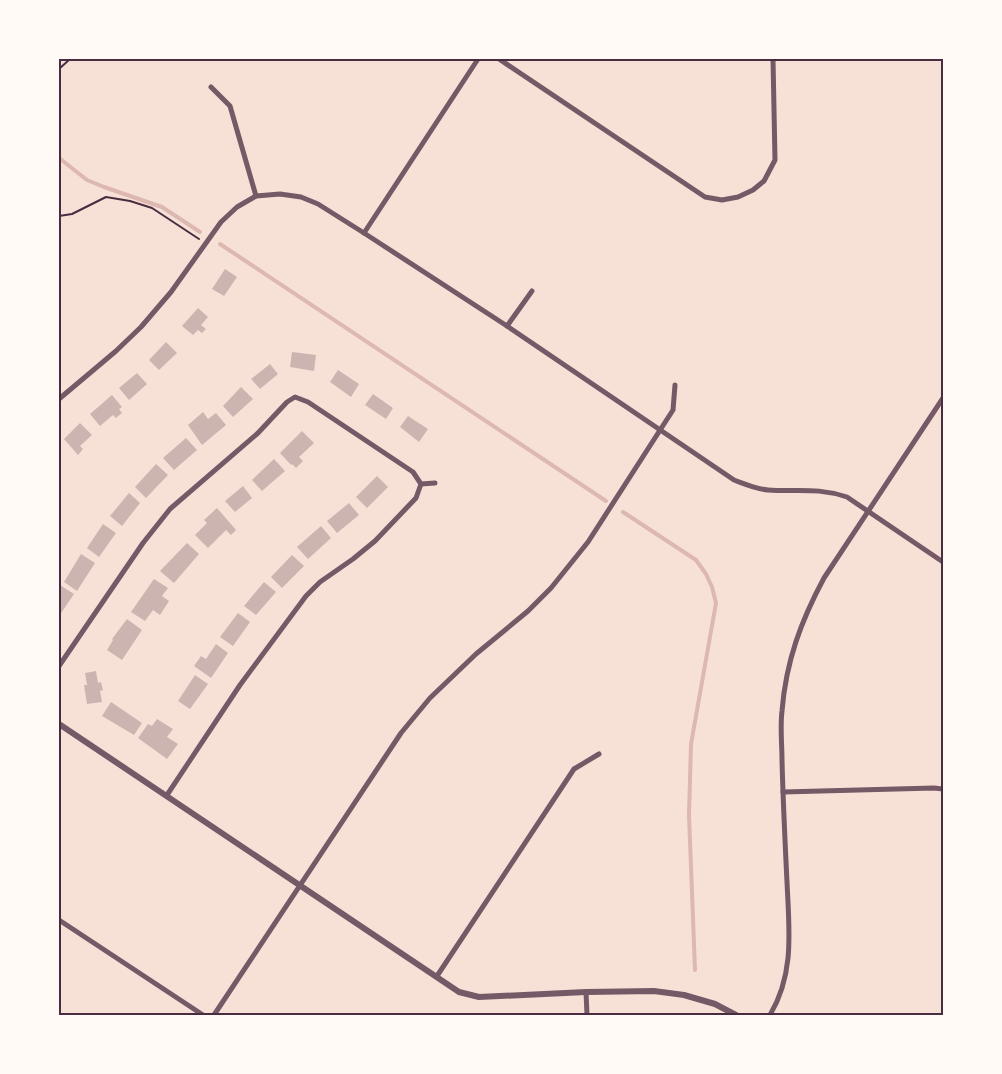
<svg xmlns="http://www.w3.org/2000/svg" width="1002" height="1074" viewBox="0 0 1002 1074" font-family="'Work Sans',sans-serif">
<style>
.lines{fill:none;stroke-linecap:round;stroke-linejoin:round}
.stream{stroke:#dcb8b0;stroke-width:4}
.building{fill:#ccb4b1}
.path{stroke:#4a2c40;stroke-width:2}
.minor{stroke:#755966;stroke-width:5}
.tertiary{stroke:#755966;stroke-width:6}
.neatline{fill:none;stroke:#4a2c40;stroke-width:2}
</style>
<rect width="100%" height="100%" fill="#f7e1d7"/>
<g class="lines">
<g class="stream">
<polyline points="59,158 87,180 104,187 162,207 200,232"/>
<polyline points="220,244 606,501"/>
<polyline points="623,512 696,560 706,574 712,587 716,603 691,744 689,815 695,970"/>
</g>
</g>
<g class="building">
<polygon points="225,269 237,277 224,296 212,289"/>
<polygon points="198,308 208,317 201,325 206,329 202,333 198,330 193,335 182,326"/>
<polygon points="166,342 177,353 159,370 149,360"/>
<polygon points="292,352 316,355 314,371 290,367"/>
<polygon points="270,364 278,374 260,389 251,379"/>
<polygon points="338,370 359,384 351,397 330,382"/>
<polygon points="137,373 147,384 129,400 119,388"/>
<polygon points="241,387 253,399 233,417 223,406"/>
<polygon points="373,394 393,408 386,419 365,405"/>
<polygon points="112,395 122,407 119,409 122,413 116,418 113,415 100,426 90,414"/>
<polygon points="203,412 208,419 216,413 226,425 202,445 188,425"/>
<polygon points="408,416 428,429 419,442 400,427"/>
<polygon points="80,423 92,435 80,446 83,449 78,455 64,439"/>
<polygon points="302,431 314,443 299,457 303,461 296,468 292,464 291,465 280,453"/>
<polygon points="186,438 197,450 174,470 163,458"/>
<polygon points="274,459 285,471 262,491 252,480"/>
<polygon points="156,464 168,475 146,498 135,487"/>
<polygon points="377,476 388,487 367,508 356,497"/>
<polygon points="243,486 252,498 235,512 225,501"/>
<polygon points="129,493 140,503 122,526 110,516"/>
<polygon points="349,503 359,515 337,533 327,521"/>
<polygon points="217,508 236,530 231,535 226,530 208,548 195,535 207,523 204,520"/>
<polygon points="103,524 116,533 99,557 87,548"/>
<polygon points="321,526 331,538 308,559 297,547"/>
<polygon points="187,543 199,554 174,583 160,571"/>
<polygon points="81,554 95,563 77,591 64,582"/>
<polygon points="292,555 304,566 282,588 271,577"/>
<polygon points="154,579 168,588 162,596 169,601 160,615 153,610 145,621 131,612"/>
<polygon points="264,582 276,592 256,615 244,606"/>
<polygon points="60,585 74,594 59,616 59,588"/>
<polygon points="238,613 250,622 233,646 220,637"/>
<polygon points="127,619 142,630 122,660 107,650 113,640 112,639"/>
<polygon points="216,644 228,653 211,678 194,666 201,656 206,659"/>
<polygon points="96,671 98,683 101,682 103,690 100,691 102,702 87,704 84,685 87,685 85,673"/>
<polygon points="195,675 208,684 190,709 178,701"/>
<polygon points="111,702 142,723 134,735 102,716"/>
<polygon points="157,719 173,729 167,737 178,744 167,759 138,738 148,724 152,726"/>
</g>
<g class="lines">
<g class="path">
<polyline points="59,69 70,59"/>
<polyline points="59,216 72,214 106,197 130,201 152,208 199,239"/>
</g>
<g class="minor">
<polyline points="499,59 705,197 722,200 738,197 753,190 764,181 775,160 773,59"/>
<polyline points="211,87 230,106 256,196"/>
<polyline points="364,233 478,59"/>
<polyline points="507,326 532,291"/>
<path d="M59,399L116,351L141,327L171,292L221,222L237,207L256,196L280,194L301,197L318,204L364,233L507,326L734,480C745,484 756,489 768,490C797,492 817,487 847,497L943,562"/>
<polyline points="59,666 143,543 170,509 258,433 287,402 295,397 308,402 413,472 421,484 435,483"/>
<polyline points="783,792 934,788 943,789"/>
<polyline points="167,795 240,685 306,596 320,582 353,559 375,541 416,498 421,484"/>
<polyline points="59,920 203,1015"/>
<polyline points="437,976 574,769 599,754"/>
<polyline points="586,992 587,1015"/>
<polyline points="214,1015 401,733 430,698 476,654 528,611 551,588 588,542 673,410 675,385"/>
<path d="M770,1015C795,973 789,929 787,882C785,841 783,801 782,760C782,744 780,727 782,711C786,661 801,621 824,578L943,398"/>
</g>
<polyline class="tertiary" points="59,724 459,992 479,997 586,992 654,991 684,995 715,1004 736,1015"/>
</g>
<rect width="1002" height="1074" fill="none" stroke="#fffaf5" stroke-width="120"/>
<rect x="60" y="60" width="882" height="954" class="neatline"/>
</svg>
